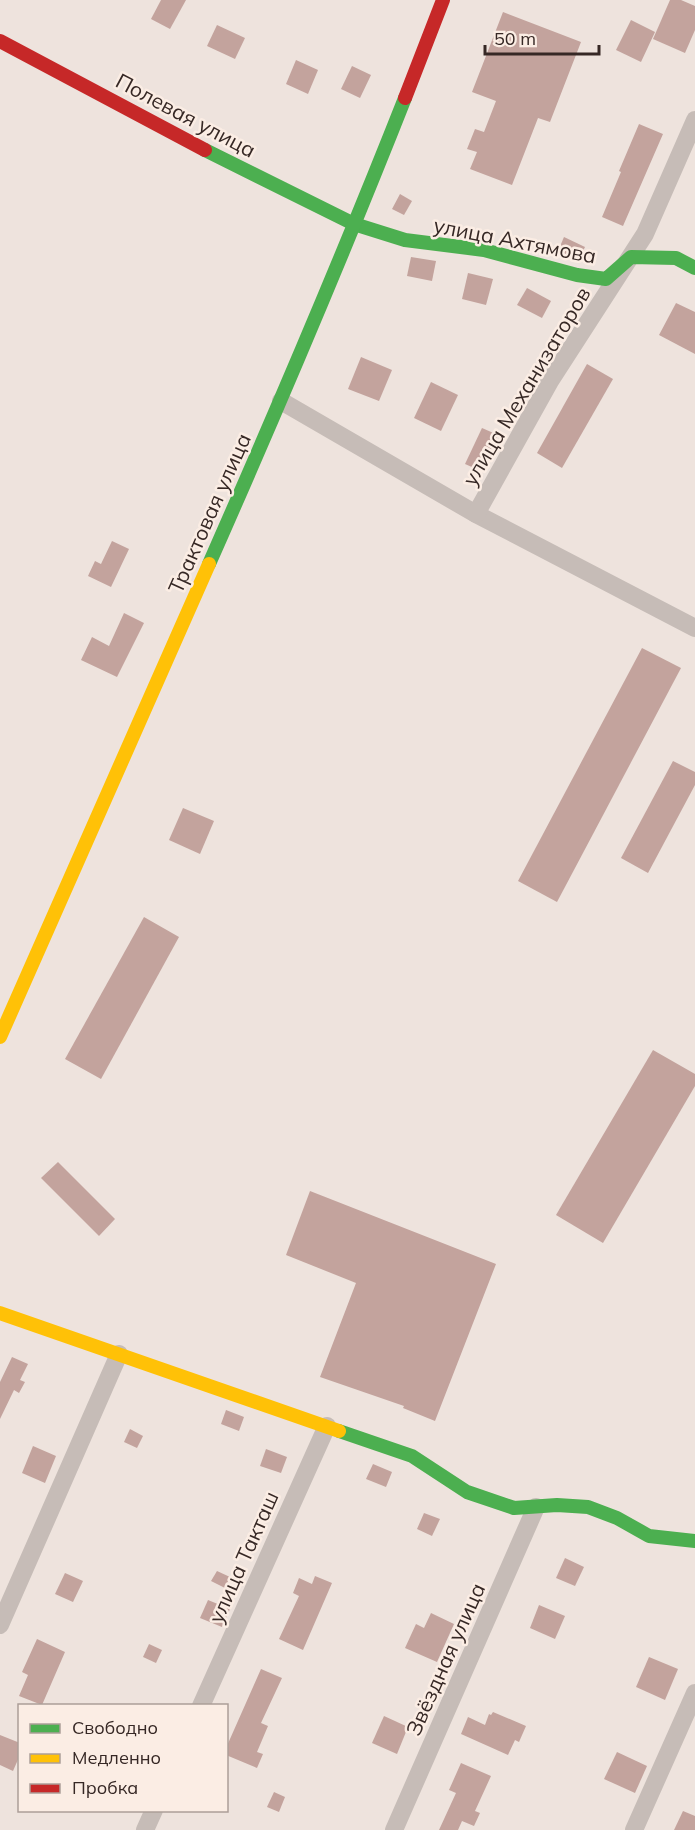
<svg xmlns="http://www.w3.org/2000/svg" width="695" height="1830" viewBox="0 0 695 1830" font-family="Mulish,sans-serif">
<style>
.building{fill:#c3a39d}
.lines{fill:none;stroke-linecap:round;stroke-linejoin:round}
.street{stroke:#c6bcb7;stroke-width:18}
.fast{stroke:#4caf50;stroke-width:14}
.slow{stroke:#ffc107;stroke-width:14}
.jam{stroke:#c62828;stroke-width:14}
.labels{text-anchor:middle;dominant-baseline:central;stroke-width:5;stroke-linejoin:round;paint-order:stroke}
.street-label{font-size:21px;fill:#362825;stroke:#fbede4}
</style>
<rect width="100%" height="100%" fill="#eee3dd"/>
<g class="building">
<polygon points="161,0 186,0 170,29 151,19"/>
<polygon points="670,0 681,0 695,6 695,30 685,53 653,39"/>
<polygon points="503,12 581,42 550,122 538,118 512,185 470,169 477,152 467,149 475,129 484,132 496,101 472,92"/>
<polygon points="631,20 655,32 641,62 616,50"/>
<polygon points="217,25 245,38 235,59 207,46"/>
<polygon points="296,60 318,70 308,94 286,84"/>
<polygon points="352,66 371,75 360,98 341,89"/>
<polygon points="639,124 663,134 623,226 602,217 621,172 619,171"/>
<polygon points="400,194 412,201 404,215 392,209"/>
<polygon points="564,237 585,247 579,259 558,251"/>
<polygon points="411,257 436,261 432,281 407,276"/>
<polygon points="468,273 493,279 486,305 462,299"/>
<polygon points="527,288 551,301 542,318 517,305"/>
<polygon points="676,303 695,312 695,354 659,335"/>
<polygon points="361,357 392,370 379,401 348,389"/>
<polygon points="587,364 613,379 562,468 537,453"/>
<polygon points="431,382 458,395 441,431 414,418"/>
<polygon points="482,428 498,435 481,471 465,464"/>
<polygon points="112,541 129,549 111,587 88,576 95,561 101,564"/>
<polygon points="124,613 144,623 117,677 81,660 92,637 109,646"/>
<polygon points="642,648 681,668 557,902 518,881"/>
<polygon points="673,761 695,772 695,785 648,873 621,858"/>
<polygon points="183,808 214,821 200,854 169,840"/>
<polygon points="144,917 179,937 101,1079 65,1059"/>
<polygon points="653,1050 695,1074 695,1086 603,1243 556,1215"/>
<polygon points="58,1162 115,1219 99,1236 41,1178"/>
<polygon points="310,1191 496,1264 435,1421 403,1408 404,1406 320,1377 356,1283 286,1255"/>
<polygon points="12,1357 28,1364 20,1380 25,1382 19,1393 14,1390 0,1419 0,1382"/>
<polygon points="226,1410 244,1417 239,1431 221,1424"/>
<polygon points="130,1429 143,1436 137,1448 124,1442"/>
<polygon points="33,1446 56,1456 45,1483 22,1473"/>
<polygon points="266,1449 287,1457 281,1473 260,1466"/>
<polygon points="373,1464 392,1472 386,1487 366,1479"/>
<polygon points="424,1513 440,1519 432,1536 417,1529"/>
<polygon points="565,1558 584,1567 575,1586 556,1578"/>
<polygon points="217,1571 230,1577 225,1588 211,1581"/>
<polygon points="65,1573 83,1581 73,1602 55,1594"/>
<polygon points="315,1576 332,1583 303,1650 279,1639 299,1596 293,1593 299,1578 312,1584"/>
<polygon points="208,1600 230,1609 222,1627 200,1618"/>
<polygon points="539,1605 565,1616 555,1639 530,1628"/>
<polygon points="431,1613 454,1624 437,1662 405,1648 416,1624 424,1628"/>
<polygon points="37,1639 65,1652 42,1705 19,1696 28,1675 22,1672"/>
<polygon points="149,1644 162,1650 156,1663 143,1657"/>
<polygon points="649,1657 678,1669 665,1700 636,1687"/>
<polygon points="261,1669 282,1678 261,1723 268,1726 257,1752 263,1754 257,1768 226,1755 226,1748"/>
<polygon points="493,1712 526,1726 519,1742 515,1740 508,1755 461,1734 468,1717 485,1725 489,1714 491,1715"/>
<polygon points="384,1716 408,1727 397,1754 372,1743"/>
<polygon points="0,1735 20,1743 20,1755 13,1771 0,1765"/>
<polygon points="617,1752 647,1766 635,1793 604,1779"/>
<polygon points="461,1763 491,1776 475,1811 480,1813 474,1826 462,1821 458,1830 439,1830 456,1793 449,1790"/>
<polygon points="274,1792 285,1797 279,1812 267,1807"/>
<polygon points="683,1811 695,1816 695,1830 674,1830"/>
</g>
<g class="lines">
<g class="street">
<polyline points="281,401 476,514 695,628"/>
<polyline points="476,514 550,381 645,234 695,120"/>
<polyline points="0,1625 119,1354"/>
<polyline points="201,1706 327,1426"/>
<polyline points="145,1830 154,1810"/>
<polyline points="394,1830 536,1507"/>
<polyline points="634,1830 695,1693"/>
</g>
<g class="fast">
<polyline points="205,150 354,224 405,240 484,250 577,275 606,279 631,257 676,258 695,268"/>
<path d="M209,564C277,410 343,255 405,98"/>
<polyline points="339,1431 412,1456 467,1492 514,1508 557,1505 588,1507 617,1518 649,1536 695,1541"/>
</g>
<g class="slow">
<polyline points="0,1037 209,564"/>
<polyline points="0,1313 339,1431"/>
</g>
<g class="jam">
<polyline points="0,41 205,150"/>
<polyline points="405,98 443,0"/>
</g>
</g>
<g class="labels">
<g class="street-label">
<text transform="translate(186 115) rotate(28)">Полевая улица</text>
<text transform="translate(515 240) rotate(11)">улица Ахтямова</text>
<text transform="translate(526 386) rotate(-59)">улица Механизаторов</text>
<text transform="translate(209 513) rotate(-66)">Трактовая улица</text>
<text transform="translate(243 1557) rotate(-66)">улица Такташ</text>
<text transform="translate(445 1659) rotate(-66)">Звёздная улица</text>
</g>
</g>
<rect x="18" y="1704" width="210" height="108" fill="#fbede4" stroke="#ac9e98" stroke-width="1.5"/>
<rect x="30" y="1724" width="30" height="9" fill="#4caf50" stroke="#ac9e98" stroke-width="1.5"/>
<text x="72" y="1734" font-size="18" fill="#362825">Свободно</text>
<rect x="30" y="1754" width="30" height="9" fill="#ffc107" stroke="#ac9e98" stroke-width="1.5"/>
<text x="72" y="1764" font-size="18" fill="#362825">Медленно</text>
<rect x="30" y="1784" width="30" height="9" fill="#c62828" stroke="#ac9e98" stroke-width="1.5"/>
<text x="72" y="1794" font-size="18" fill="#362825">Пробка</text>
<path d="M485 45v9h114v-9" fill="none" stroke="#362825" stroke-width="3"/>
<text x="494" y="45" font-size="18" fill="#362825" stroke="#fbede4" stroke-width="4.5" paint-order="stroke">50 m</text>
</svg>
